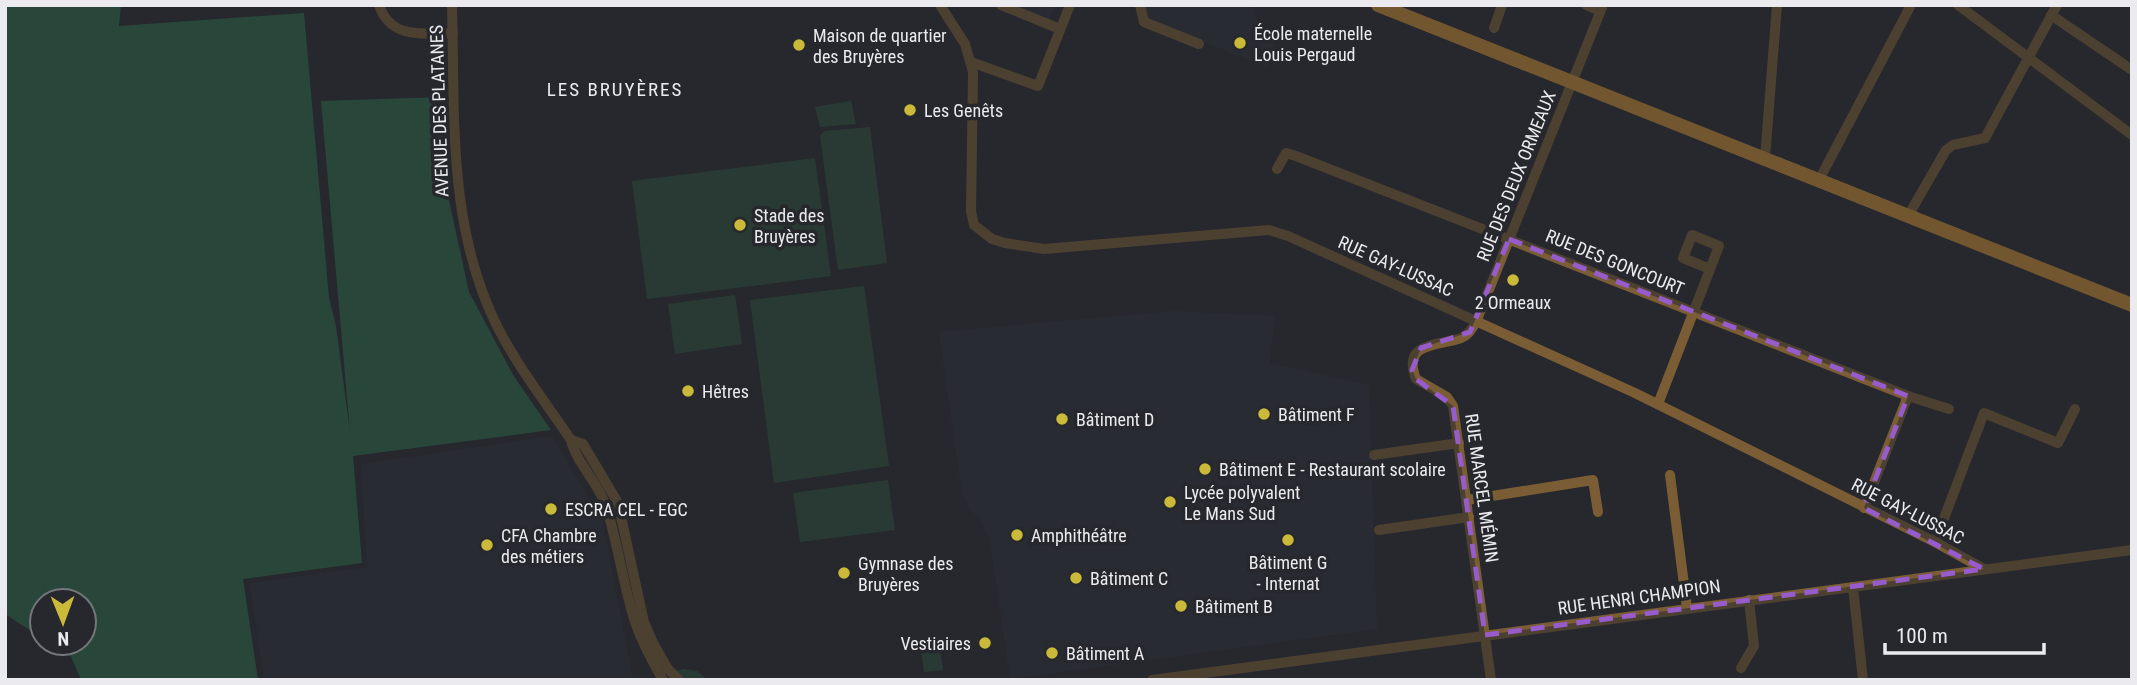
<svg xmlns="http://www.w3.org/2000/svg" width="2137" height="685" viewBox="0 0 2137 685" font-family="'Roboto Condensed',sans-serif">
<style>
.built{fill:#2e303b}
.green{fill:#2b513a}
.forest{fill:#2b6e49}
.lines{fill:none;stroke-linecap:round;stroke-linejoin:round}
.minor{stroke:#7b5d35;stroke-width:10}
.major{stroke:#ce8f34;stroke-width:14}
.marked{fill:none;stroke:#975ccb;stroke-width:5;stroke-dasharray:14 9;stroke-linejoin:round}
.poi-dot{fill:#cbba39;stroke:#27282d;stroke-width:2.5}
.labels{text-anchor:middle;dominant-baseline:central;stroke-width:7;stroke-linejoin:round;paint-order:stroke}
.poi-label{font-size:18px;fill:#ebebef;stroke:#27282d;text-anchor:start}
.street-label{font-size:18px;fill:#ebebef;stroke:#27282d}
.neighbourhood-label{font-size:19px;letter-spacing:2px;fill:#ebebef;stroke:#27282d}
</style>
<rect width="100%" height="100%" fill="#27282d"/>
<g class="built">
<polygon points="1006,5 1055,5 1048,22"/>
<polygon points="1147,5 1247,5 1254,8 1259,29 1270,28 1276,57 1267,67 1147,19 1144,13"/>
<polygon points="1173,311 1275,316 1270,363 1369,385 1377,629 1010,679 990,540 981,521 971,510 962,493 939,332"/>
<polygon points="552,436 603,523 633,680 264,680 250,583 367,567 361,464"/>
</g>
<g class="green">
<polygon points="851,101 856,124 820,127 815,107"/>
<polygon points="870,127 887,263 838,270 820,136 824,131"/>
<polygon points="815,158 831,276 647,299 632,181"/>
<polygon points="864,286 889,466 774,483 750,300"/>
<polygon points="735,295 742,344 675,354 668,304"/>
<polygon points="888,480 895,530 800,542 793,493"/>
<polygon points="939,641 943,670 924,672 920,643"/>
<polygon points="684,669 697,671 708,680 678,680 677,671"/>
</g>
<polygon class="forest" points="5,5 121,5 119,26 304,13 329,298 336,326 350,432 321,101 443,97 446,187 469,292 513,375 551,430 353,456 362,563 243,579 258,680 81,680 70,654 51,643 84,643 84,601 42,601 42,638 5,614"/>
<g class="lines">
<g class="minor">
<path d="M379,5C391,40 423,33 453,33"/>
<path d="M452,5C455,115 447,227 498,328C518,367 546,403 571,440C577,464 598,482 606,506C618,544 623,584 635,622C642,642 652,661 663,680"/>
<polyline points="940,5 965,44 973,72 971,211 974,225 992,239 1005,243 1044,249 1269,230 1288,236 1635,393 1935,542 1984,569"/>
<polyline points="1001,5 1060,29"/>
<polyline points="1140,5 1144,22 1199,44"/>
<polyline points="1586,5 1600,11"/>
<polyline points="1958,5 2132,135"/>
<polyline points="2051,15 2132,70"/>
<polyline points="1494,28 1502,5"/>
<polyline points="971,62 1038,86 1070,5"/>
<polyline points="1765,158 1777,5"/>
<polyline points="1277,169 1286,153 1296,156 1908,396 1949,409"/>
<polyline points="1819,180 1911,5"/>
<polyline points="1908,216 1946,150 1953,145 1985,138 2057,5"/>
<polyline points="1658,404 1719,246 1692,235 1683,258 1710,269"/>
<polyline points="571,440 583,444 618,503 644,622 653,643 668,669 679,680"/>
<polyline points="1374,455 1459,443"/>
<polyline points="1670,475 1687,608"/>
<polyline points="1467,500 1593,480 1598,512"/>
<polyline points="1864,508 1908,396"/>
<polyline points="1379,530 1469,517"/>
<polyline points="1935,542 1984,413 2058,443 2075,409"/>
<polyline points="1853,587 1863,680"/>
<polyline points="1741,668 1754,646 1749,600"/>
<polyline points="1152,680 2132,550"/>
<path d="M1491,680L1453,406L1447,397L1416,379C1401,341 1440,346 1461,338C1469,335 1472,328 1476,322L1603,5"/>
</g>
<polyline class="major" points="1378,5 2132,305"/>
</g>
<path d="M0 0H2137V685H0ZM1509,239L1908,396L1864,508L1984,569L1485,635L1453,406L1416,379L1412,370L1421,348L1470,332Z" fill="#27282d" fill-opacity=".55" fill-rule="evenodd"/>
<path class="marked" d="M1509,239L1908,396L1864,508L1984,569L1485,635L1453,406L1416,379L1412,370L1421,348L1470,332Z"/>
<g class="poi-dot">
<circle cx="1240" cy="43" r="7"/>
<circle cx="799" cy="45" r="7"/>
<circle cx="910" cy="110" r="7"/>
<circle cx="740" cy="225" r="7"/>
<circle cx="1513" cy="280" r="7"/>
<circle cx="688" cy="391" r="7"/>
<circle cx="1264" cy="414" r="7"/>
<circle cx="1062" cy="419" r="7"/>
<circle cx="1205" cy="469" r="7"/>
<circle cx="1170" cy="502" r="7"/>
<circle cx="551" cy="509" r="7"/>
<circle cx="1017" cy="535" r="7"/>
<circle cx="1288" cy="540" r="7"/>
<circle cx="487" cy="545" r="7"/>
<circle cx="844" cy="573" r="7"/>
<circle cx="1076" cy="578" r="7"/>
<circle cx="1181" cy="606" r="7"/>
<circle cx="985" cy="643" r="7"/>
<circle cx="1052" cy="653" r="7"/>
</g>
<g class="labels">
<g class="poi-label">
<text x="1254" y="33">École maternelle<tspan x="1254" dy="21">Louis Pergaud</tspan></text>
<text x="813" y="35">Maison de quartier<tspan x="813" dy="21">des Bruyères</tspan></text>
<text x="924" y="110">Les Genêts</text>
<text x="754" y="215">Stade des<tspan x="754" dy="21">Bruyères</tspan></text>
<text x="1513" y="302" text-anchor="middle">2 Ormeaux</text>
<text x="702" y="391">Hêtres</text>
<text x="1278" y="414">Bâtiment F</text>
<text x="1076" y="419">Bâtiment D</text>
<text x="1219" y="469">Bâtiment E - Restaurant scolaire</text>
<text x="1184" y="492">Lycée polyvalent<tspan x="1184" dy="21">Le Mans Sud</tspan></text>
<text x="565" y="509">ESCRA CEL - EGC</text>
<text x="501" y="535">CFA Chambre<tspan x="501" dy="21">des métiers</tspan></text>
<text x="1031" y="535">Amphithéâtre</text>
<text x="1288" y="562" text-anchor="middle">Bâtiment G<tspan x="1288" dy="21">- Internat</tspan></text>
<text x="858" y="563">Gymnase des<tspan x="858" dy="21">Bruyères</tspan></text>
<text x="1090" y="578">Bâtiment C</text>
<text x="1195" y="606">Bâtiment B</text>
<text x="971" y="643" text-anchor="end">Vestiaires</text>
<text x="1066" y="653">Bâtiment A</text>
</g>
<g class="street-label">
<text transform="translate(439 111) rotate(-92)">AVENUE DES PLATANES</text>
<text transform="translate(1516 176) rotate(-68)">RUE DES DEUX ORMEAUX</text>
<text transform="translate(1615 262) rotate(22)">RUE DES GONCOURT</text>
<text transform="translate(1396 266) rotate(24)">RUE GAY-LUSSAC</text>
<text transform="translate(1482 488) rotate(82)">RUE MARCEL MÉMIN</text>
<text transform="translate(1908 511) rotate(27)">RUE GAY-LUSSAC</text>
<text transform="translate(1639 597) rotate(-8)">RUE HENRI CHAMPION</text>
</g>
<g class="neighbourhood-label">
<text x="615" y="89">LES BRUYÈRES</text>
</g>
</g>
<rect width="2137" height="685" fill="none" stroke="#ebebef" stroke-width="14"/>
<g transform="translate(63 622) rotate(179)"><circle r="33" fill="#27282d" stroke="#75767b" stroke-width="2"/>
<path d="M0-5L12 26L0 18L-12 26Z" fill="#cbba39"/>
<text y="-10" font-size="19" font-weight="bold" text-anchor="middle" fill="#ebebef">N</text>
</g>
<path d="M1885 643v10h159v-10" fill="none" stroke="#ebebef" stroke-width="3.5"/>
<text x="1896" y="643" font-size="21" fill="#ebebef" stroke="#27282d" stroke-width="5" paint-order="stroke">100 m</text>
</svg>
